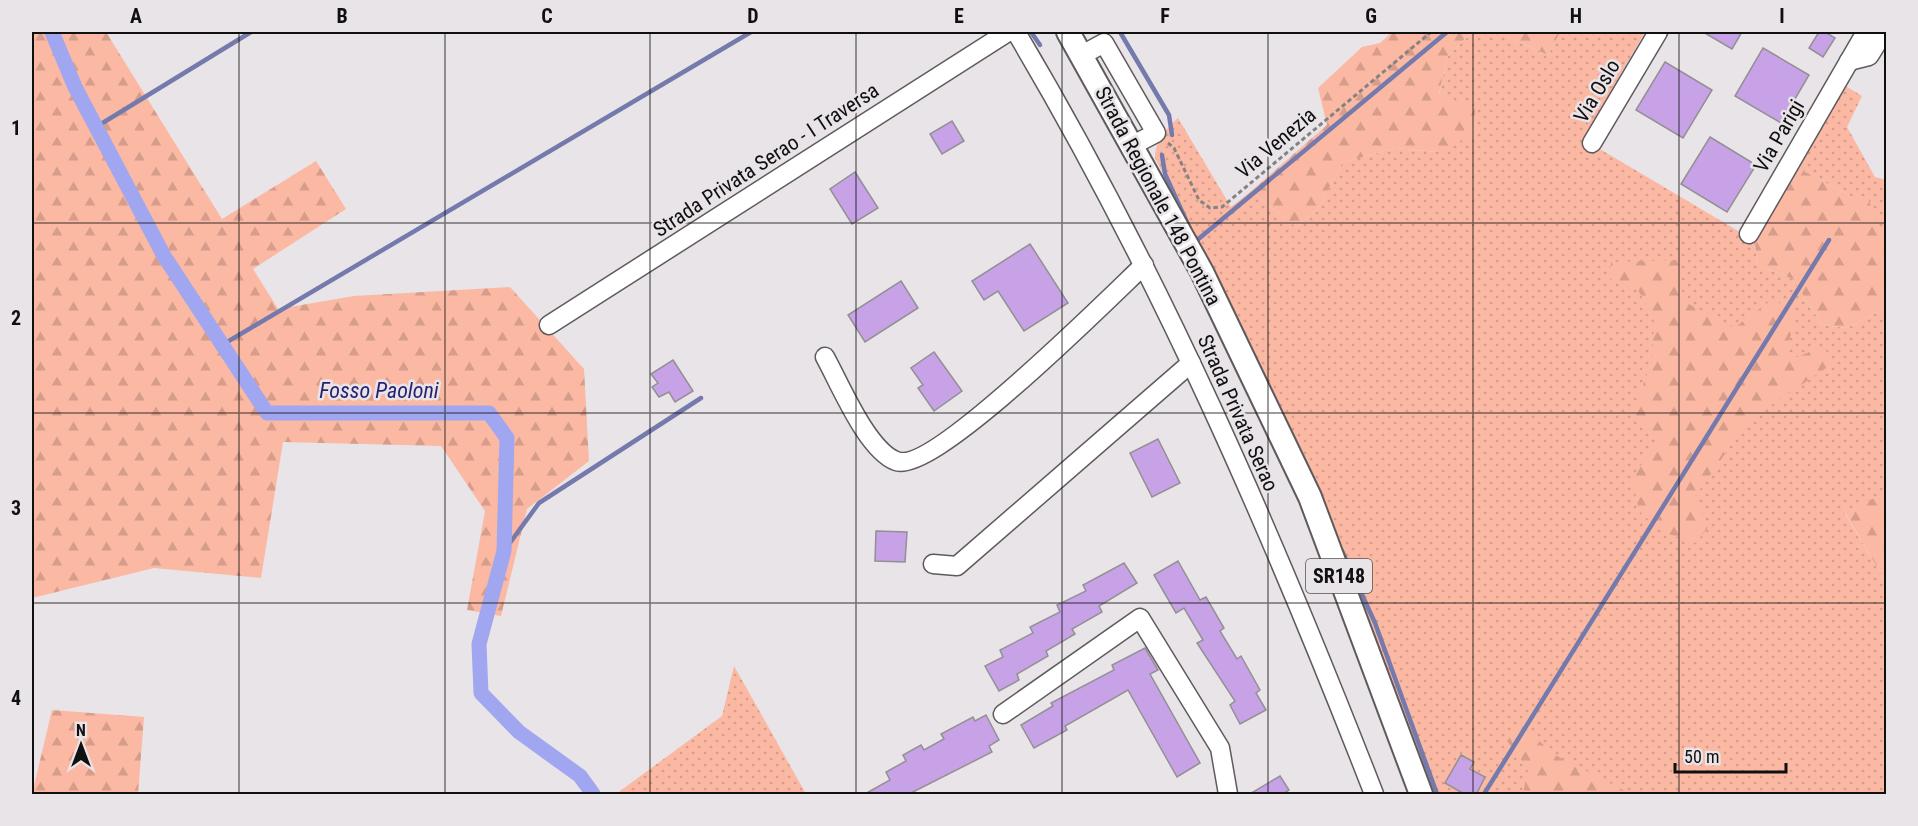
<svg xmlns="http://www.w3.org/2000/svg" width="1918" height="826" viewBox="0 0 1918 826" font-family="'Roboto Condensed',sans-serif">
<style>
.grass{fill:url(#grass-dots)}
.forest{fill:url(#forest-firs)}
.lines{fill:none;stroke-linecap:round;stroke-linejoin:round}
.stream{stroke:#757aad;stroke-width:4.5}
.canal{stroke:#a0a7f0;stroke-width:15}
.building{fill:#c8a2e7;stroke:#929094;stroke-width:1.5}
.minor-casing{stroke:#5e5a5d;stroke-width:21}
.major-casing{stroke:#5e5a5d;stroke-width:26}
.path{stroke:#858284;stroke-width:3;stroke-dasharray:4.5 3;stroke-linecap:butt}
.minor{stroke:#fff;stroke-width:18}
.major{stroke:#fff;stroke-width:22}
.grid{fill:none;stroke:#111011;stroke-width:1.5;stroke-opacity:0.55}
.labels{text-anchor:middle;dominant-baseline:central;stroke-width:5;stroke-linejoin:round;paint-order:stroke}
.shield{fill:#e9e4e7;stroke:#525051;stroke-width:1.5}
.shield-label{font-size:20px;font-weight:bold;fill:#111011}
.street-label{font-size:21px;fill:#111011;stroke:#e9e4e7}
.water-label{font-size:22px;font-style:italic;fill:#271f71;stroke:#e9e4e7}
.neatline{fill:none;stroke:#111011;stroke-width:2}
.grid-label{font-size:20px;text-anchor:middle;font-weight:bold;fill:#111011}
</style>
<defs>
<pattern id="grass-dots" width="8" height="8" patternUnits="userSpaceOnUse" patternTransform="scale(1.5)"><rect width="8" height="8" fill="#fbb8a3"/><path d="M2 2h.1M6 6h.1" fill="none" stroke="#d69d8b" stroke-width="1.8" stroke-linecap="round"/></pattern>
<pattern id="forest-firs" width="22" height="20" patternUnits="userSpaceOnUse" patternTransform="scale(1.5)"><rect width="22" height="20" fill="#fbb8a3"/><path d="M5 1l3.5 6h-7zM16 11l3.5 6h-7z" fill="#d69d8b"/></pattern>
</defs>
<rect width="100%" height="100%" fill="#e9e4e7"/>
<g class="grass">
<path d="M1472,32H1496L1548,55L1560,32H1645L1583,139L1755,241L1757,265L1793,279L1822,325L1847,328L1886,308V500L1879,496L1844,512L1886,582V794H1434L1353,584L1235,316L1155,158C1155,141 1166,129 1178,118L1231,207L1251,191L1296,227L1318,209L1342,163L1395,148L1437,152L1439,95L1447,57Z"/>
<polygon points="1844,85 1862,96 1847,127 1875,177 1886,180 1886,244 1851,196 1798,168"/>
<polygon points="734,666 806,794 616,794 722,716"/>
</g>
<g class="forest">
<polygon points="32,32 106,32 222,219 316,161 346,209 253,269 278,309 354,296 510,287 584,369 589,461 527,509 501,616 467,610 485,511 441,446 283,442 261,578 154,568 32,598"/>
<polygon points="1392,32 1472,32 1447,57 1439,94 1475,108 1475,134 1437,152 1395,148 1342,163 1318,209 1296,227 1251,191 1327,125 1318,88 1362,47 1380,43"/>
<polygon points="1496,32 1560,32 1548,55"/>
<polygon points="1798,168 1851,196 1867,196 1886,244 1886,308 1847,328 1822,325 1793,279 1757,265 1755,241"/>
<polygon points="1680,260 1683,301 1734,328 1774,298 1796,317 1786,351 1797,357 1824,346 1832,364 1748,421 1694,498 1709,526 1696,543 1662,532 1639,511 1632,477 1659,441 1632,414 1652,361 1654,317 1638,290 1610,279 1611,262"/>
<polygon points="1879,496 1886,500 1886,582 1844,511"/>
<polygon points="52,710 144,717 138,794 32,794"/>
<polygon points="1520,724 1555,755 1631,794 1523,794 1528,769 1507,741"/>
</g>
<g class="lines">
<g class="stream">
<polyline points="1031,32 1040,45"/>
<polyline points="1120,32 1169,115 1172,135"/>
<polyline points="96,127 251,32"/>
<polyline points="1162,155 1165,174 1190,229"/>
<polyline points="1196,241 1447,32"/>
<polyline points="222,345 751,32"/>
<polyline points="504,551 539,503 701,398"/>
<polyline points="1342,551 1375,623 1437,794"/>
<polyline points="1484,794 1829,240"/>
</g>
<polyline class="canal" points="52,32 75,87 164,256 267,413 489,413 507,438 504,551 479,644 481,693 519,732 580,776 593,794"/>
</g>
<g class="building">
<polygon points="1703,32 1742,32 1732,49"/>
<polygon points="1819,32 1825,32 1835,38 1823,57 1809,48"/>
<polygon points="1763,48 1809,75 1781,123 1735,96"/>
<polygon points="1665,62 1712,90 1683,138 1636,110"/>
<polygon points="952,121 964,141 942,154 930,134"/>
<polygon points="1710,137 1756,165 1727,212 1681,184"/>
<polygon points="855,172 878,208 852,224 830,189"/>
<polygon points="1030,244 1068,303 1024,331 998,291 984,300 972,281"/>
<polygon points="901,281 918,308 865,342 848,315"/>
<polygon points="934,352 962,391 934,411 918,388 923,385 911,368"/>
<polygon points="673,360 693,391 675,402 669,392 659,397 652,387 658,383 651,374"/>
<polygon points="1158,439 1180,483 1152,497 1130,453"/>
<polygon points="876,531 907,532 905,562 875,561"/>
<polygon points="1178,561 1200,600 1206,597 1224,628 1220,631 1237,659 1241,656 1260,690 1256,693 1266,710 1240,724 1230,705 1235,701 1197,643 1203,640 1184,608 1176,613 1154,575"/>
<polygon points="1124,563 1137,583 1099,606 1102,612 1072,629 1075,634 1046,651 1048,656 1017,674 1019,680 999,691 985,666 1003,657 1000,650 1033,633 1030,627 1060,612 1057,605 1086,591 1083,585"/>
<polygon points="1145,648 1158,670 1150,674 1200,763 1177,777 1128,690 1065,726 1067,730 1034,748 1021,725 1053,706 1051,703 1114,670 1112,665"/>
<polygon points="986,715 999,740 989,746 992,752 907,795 863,795 890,780 886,772 906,761 903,755 921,745 924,750 944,739 941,734 973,717 975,721"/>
<polygon points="1461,755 1474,762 1470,769 1485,777 1476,795 1466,795 1445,783"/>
<polygon points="1280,776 1289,790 1281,795 1248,795"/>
</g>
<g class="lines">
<defs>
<g id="minor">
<path d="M1016,32C1160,274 1272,532 1374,794"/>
<polyline points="1082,55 1104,43 1156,133 1133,145"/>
<polyline points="1849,61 1869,56 1884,32"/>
<polyline points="1592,143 1658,32"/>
<polyline points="1749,234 1866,32"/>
<polyline points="549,325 1008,32"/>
<path d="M825,357C840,384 867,450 896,461C933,475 1111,296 1144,265"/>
<polyline points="933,564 957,566 1191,363"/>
<polyline points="1003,714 1140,618 1220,748 1228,794"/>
</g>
<polyline id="major" points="1068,32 1202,272 1310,497 1421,794"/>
</defs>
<use href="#minor" class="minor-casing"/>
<use href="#major" class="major-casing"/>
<polyline class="path" points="1168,143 1174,148 1199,200 1210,208 1222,207 1431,32"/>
<use href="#minor" class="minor"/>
<use href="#major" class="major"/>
</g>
<path class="grid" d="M239,32V794M445,32V794M650,32V794M856,32V794M1062,32V794M1268,32V794M1473,32V794M1679,32V794M32,223H1886M32,413H1886M32,603H1886"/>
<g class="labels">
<rect class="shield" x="1306" y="559" width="66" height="34" rx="4.5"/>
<g class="shield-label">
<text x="1339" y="576">SR148</text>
</g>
<g class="street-label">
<text transform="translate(1597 91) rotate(-59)">Via Oslo</text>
<text transform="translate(1779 136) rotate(-60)">Via Parigi</text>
<text transform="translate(1276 143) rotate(-40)">Via Venezia</text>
<text transform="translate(766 160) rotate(-33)">Strada Privata Serao - I Traversa</text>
<text transform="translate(1158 196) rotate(62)">Strada Regionale 148 Pontina</text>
<text transform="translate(1238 413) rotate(66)">Strada Privata Serao</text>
</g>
<g class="water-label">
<text x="379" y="390">Fosso Paoloni</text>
</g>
</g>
<rect width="1918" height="826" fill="none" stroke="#e9e4e7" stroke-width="66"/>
<g transform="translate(81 745)" stroke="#e9e4e7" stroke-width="4.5" paint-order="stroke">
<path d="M0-4.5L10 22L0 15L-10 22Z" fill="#111011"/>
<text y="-9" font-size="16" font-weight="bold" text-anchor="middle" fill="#111011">N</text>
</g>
<path d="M1675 763v9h111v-9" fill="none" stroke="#111011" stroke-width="3"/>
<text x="1684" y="763" font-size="18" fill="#111011" stroke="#e9e4e7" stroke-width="4.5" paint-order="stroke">50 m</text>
<rect x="33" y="33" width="1852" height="760" class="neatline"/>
<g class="grid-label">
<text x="136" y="23">A</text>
<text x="342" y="23">B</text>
<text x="547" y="23">C</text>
<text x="753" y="23">D</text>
<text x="959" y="23">E</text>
<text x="1165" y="23">F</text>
<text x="1371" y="23">G</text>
<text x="1576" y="23">H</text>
<text x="1782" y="23">I</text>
<text x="16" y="135">1</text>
<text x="16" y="325">2</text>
<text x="16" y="515">3</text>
<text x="16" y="705">4</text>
</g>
</svg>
